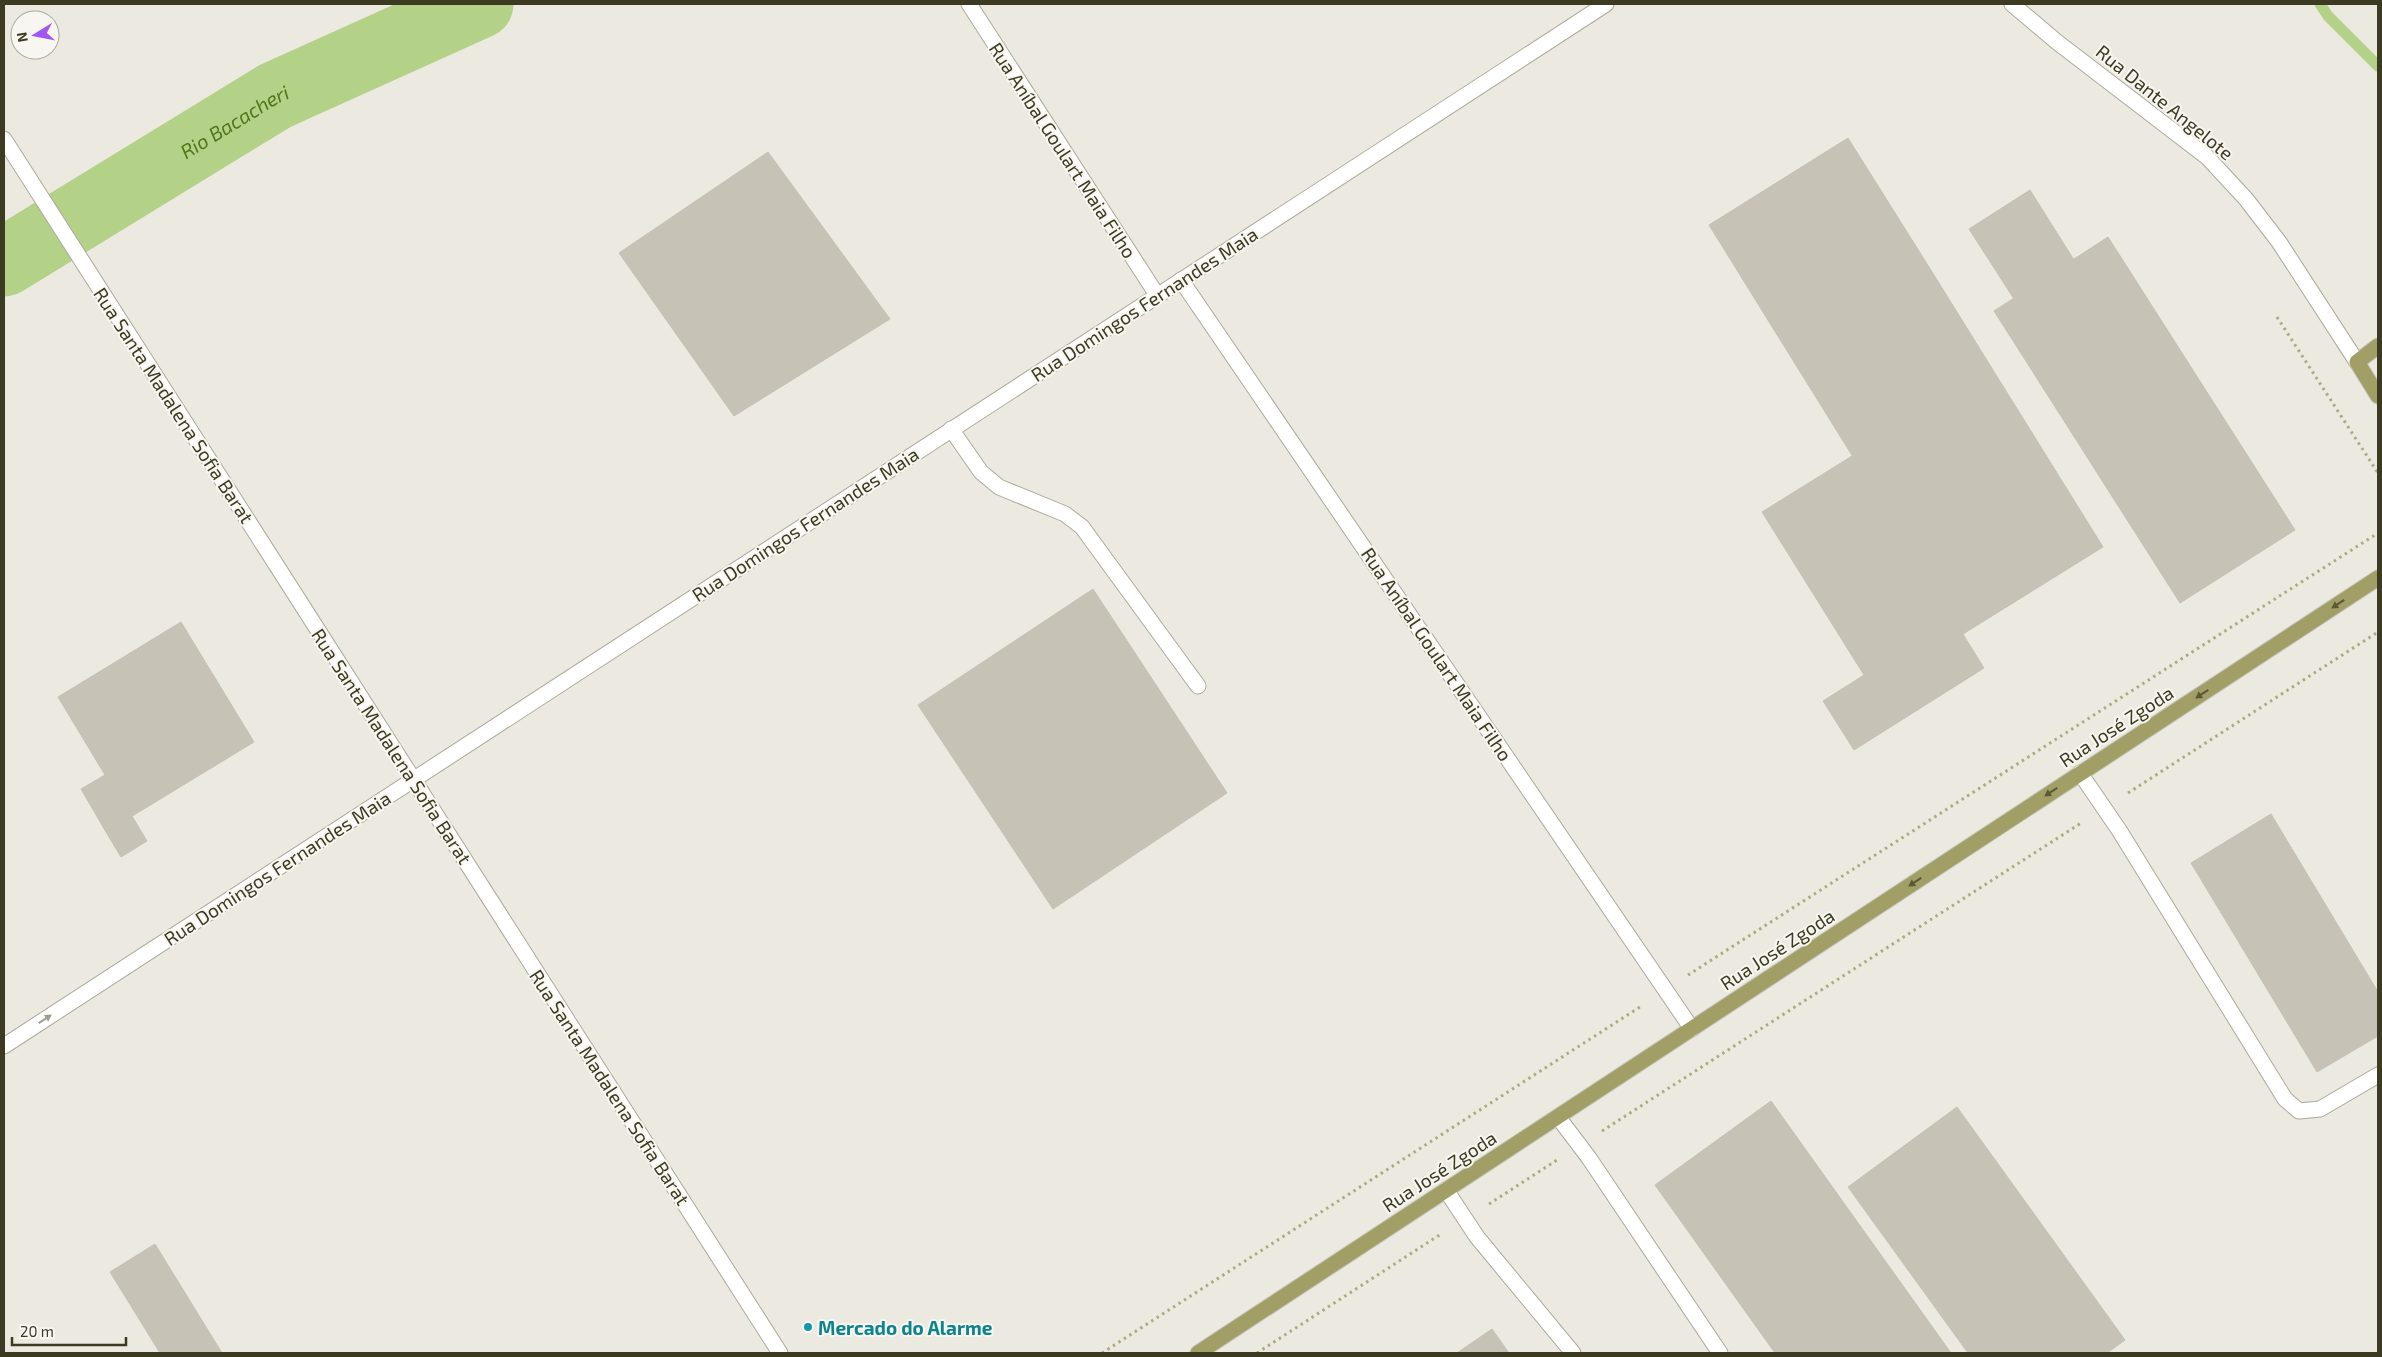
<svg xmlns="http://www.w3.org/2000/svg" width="2382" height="1357" viewBox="0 0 2382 1357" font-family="'Exo 2',sans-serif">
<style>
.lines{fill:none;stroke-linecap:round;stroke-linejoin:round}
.stream{stroke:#b4d188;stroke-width:11}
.river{stroke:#b4d188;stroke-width:69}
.building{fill:#c6c3b6;stroke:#c5c1b3}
.minor-casing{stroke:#acaa9b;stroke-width:17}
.major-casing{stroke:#c4c4bc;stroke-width:17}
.path{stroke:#afab81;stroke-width:3;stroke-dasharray:2.5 4;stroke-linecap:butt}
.minor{stroke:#fff;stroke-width:15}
.major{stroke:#a19f65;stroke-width:15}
.oneway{fill:#5a5935}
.oneway2{fill:#9e9d90}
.culture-dot{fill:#0f9aa8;stroke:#f8f6f1;stroke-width:2}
.labels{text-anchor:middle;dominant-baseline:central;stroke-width:4;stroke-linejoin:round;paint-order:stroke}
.street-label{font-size:19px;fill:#3c3b21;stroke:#f8f6f1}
.culture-label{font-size:19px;font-weight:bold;fill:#0d838f;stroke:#f8f6f1;text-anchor:start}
.water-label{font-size:20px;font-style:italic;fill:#52771b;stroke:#f8f6f1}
</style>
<rect width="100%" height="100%" fill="#ebe9e0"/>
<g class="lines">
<polyline class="stream" points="2320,4 2328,16 2378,66"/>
<path class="river" id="s1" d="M4,262L275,96L479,4"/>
</g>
<g class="building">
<polygon points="1848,138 1929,267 1789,354 1709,225"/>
<polygon points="768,152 890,319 734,416 619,253"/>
<polygon points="2030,190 2074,260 2014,299 1969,229"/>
<polygon points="2108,237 2295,530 2180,603 1994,311"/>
<polygon points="1929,267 2103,547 1963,634 1789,354"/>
<polygon points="1852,456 1984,668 1854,750 1823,701 1864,675 1762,512"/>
<polygon points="1093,589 1227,793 1053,909 918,705"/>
<polygon points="181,622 254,742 106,832 81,789 105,775 58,697"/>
<polygon points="2271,814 2378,992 2378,1036 2317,1072 2191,863"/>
<polygon points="132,816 147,841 121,857 106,832"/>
<polygon points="1771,1101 1951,1353 1775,1353 1655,1185"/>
<polygon points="1957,1107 2125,1340 2107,1353 1968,1353 1848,1187"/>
<polygon points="155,1244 222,1353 160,1353 110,1272"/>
<polygon points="1492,1329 1509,1353 1457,1353"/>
</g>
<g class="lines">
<defs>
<g id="minor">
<polyline points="969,4 1157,295"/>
<polyline points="2012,4 2057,42 2207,157 2246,199 2279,242 2357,362"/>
<polyline points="4,139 780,1353"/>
<polyline points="1181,280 1692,1029"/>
<polyline points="951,429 981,472 999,487 1065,514 1082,527 1198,686"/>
<polyline points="2080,773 2119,830 2285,1099 2299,1111 2320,1109 2378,1075"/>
<polyline points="4,1046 1606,4"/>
<polyline points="1558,1117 1589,1158 1720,1353"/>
<polyline points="1446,1190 1477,1237 1573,1353"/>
</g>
<g id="major">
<polyline points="2378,346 2357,362 2378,396"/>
<polyline points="1198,1353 2378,578"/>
</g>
</defs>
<use href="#minor" class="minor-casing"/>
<use href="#major" class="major-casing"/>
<g class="path">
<polyline points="2277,317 2378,473"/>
<polyline points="2128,793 2378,632"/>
<polyline points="1688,975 2378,533"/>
<polyline points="1602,1131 2081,823"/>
<polyline points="1489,1204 1557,1160"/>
<polyline points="1102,1353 1643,1005"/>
<polyline points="1257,1353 1441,1234"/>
</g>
<use href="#minor" class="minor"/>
<use href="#major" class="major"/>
</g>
<defs><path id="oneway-solid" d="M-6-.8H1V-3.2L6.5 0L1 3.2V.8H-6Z" transform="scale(1.25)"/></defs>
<g class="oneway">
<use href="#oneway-solid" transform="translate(2338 604) rotate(147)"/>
<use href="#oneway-solid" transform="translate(2202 694) rotate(147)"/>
<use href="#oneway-solid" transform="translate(2051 792) rotate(147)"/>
<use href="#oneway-solid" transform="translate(1915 882) rotate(147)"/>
</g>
<use class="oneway2" href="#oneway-solid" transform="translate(45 1019) rotate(-33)"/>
<circle class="culture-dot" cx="808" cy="1327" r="5"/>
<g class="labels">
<g class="street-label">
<text transform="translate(2165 102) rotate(39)">Rua Dante Angelote</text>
<text transform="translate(1063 150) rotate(57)">Rua Aníbal Goulart Maia Filho</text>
<text transform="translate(1144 304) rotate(-33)">Rua Domingos Fernandes Maia</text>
<text transform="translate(174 405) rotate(57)">Rua Santa Madalena Sofia Barat</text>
<text transform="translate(805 524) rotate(-33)">Rua Domingos Fernandes Maia</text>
<text transform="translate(1437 654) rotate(56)">Rua Aníbal Goulart Maia Filho</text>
<text transform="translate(2116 726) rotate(-33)">Rua José Zgoda</text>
<text transform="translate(392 746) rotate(57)">Rua Santa Madalena Sofia Barat</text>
<text transform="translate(277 868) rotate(-33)">Rua Domingos Fernandes Maia</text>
<text transform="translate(1777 949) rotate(-33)">Rua José Zgoda</text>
<text transform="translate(610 1087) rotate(57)">Rua Santa Madalena Sofia Barat</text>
<text transform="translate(1439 1171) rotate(-33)">Rua José Zgoda</text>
</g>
<g class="culture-label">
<text x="818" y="1327">Mercado do Alarme</text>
</g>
<g class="water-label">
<text stroke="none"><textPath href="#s1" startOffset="270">Rio Bacacheri</textPath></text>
</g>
</g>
<rect width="2382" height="1357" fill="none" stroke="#3c3b21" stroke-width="10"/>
<g transform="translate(35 35) rotate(260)"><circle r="24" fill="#f8f6f1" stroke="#adab9e"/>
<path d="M0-4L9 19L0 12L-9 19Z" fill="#a158f2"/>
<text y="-8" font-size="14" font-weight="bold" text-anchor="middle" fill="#3c3b21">N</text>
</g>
<path d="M12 1337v8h114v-8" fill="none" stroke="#3c3b21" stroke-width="2.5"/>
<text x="20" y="1337" font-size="15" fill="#3c3b21" stroke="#f8f6f1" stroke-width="4" paint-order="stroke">20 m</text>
</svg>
